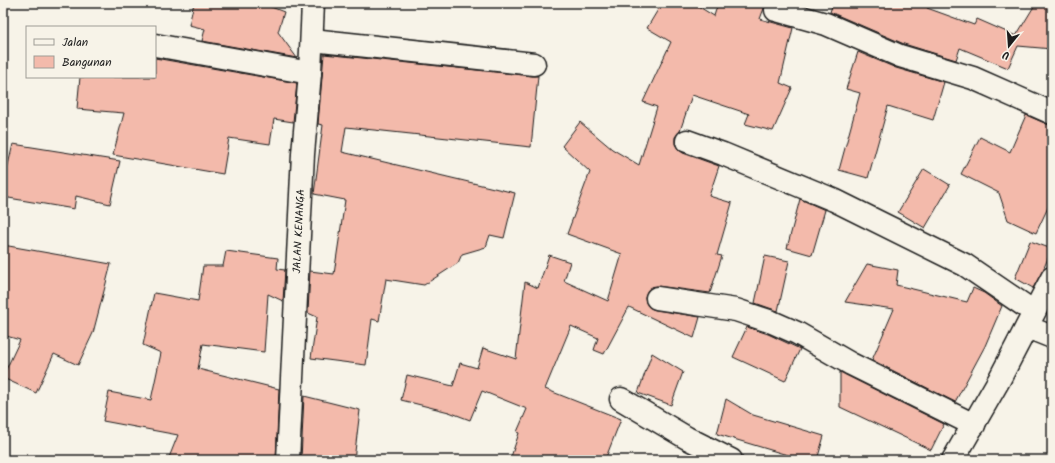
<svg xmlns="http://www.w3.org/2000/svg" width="1055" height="463" viewBox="0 0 1055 463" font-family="Kalam,sans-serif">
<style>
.building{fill:#f3baab;stroke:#1c1c1c}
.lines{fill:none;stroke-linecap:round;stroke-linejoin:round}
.minor-casing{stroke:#1c1c1c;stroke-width:25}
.minor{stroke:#f7f3e8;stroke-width:22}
.labels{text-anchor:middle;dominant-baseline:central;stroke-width:3;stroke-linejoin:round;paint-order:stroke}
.street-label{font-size:11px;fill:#1c1c1c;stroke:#f7f3e8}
</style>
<rect width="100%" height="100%" fill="#f7f3e8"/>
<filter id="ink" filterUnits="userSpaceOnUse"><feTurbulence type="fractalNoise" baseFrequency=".025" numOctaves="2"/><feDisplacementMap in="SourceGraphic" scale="8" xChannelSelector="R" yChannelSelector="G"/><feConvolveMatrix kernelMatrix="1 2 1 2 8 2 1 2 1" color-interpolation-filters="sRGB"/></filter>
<g filter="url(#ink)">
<g class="building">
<polygon points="194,3 261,3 284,12 278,32 297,58 202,41 205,29 189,25"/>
<polygon points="662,3 693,3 714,16 718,3 766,3 760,19 793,28 780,83 792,88 773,131 745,124 749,114 692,95 680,131 675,137 675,144 678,149 683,153 719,166 709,196 732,203 717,255 722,256 710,293 658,286 652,287 648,290 645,297 646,303 649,307 655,310 700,317 694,338 629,307 604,354 594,350 598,338 571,326 545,389 621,419 605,460 510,460 519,433 517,432 527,409 482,391 470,420 449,412 401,400 407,375 453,386 460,363 477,368 483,348 516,359 525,282 538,288 549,255 570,262 564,281 608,301 622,254 567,234 590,172 562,146 580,122 612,149 639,165 657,107 643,102 671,42 647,28"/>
<polygon points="833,3 929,3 927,8 974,25 977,19 1016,36 1036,3 1052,3 1052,49 1018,46 1008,68 960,48 956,60 904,44 830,12"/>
<polygon points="858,52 896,68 944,82 933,120 888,106 868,178 839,170 860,93 846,89"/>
<polygon points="324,54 533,76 538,76 531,147 346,127 342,152 515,193 504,238 490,235 486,247 462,254 458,263 424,285 386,279 379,321 372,319 366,365 311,358 317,317 308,313 310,271 334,274 345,200 314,194 323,125 318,124"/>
<polygon points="155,58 297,83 293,122 274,119 270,144 229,138 223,174 113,155 124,113 77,109 80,77 155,77"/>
<polygon points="1026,115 1047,124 1052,125 1052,199 1036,233 1008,220 999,193 961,174 980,137 1010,152"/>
<polygon points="13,144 120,161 110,204 76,196 74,209 3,197 3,186"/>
<polygon points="924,169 950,185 925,228 898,212"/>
<polygon points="800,199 825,210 812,255 787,248"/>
<polygon points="1030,241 1052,249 1043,270 1033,288 1015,278"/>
<polygon points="3,245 111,264 93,333 78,365 54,354 36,393 3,378 3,376 20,340 3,335"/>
<polygon points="226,251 278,258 277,269 285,270 283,301 268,294 264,352 203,344 198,369 279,389 276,460 168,460 178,435 103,421 109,392 151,400 161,353 143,345 154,293 198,301 203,266 223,266"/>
<polygon points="765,256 789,261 778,311 755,303"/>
<polygon points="867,264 898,270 896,285 967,302 973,288 984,293 1002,306 985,346 955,402 872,360 894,309 845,302"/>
<polygon points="747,327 768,334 800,349 785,381 733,357"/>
<polygon points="652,353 683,372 671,405 638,393"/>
<polygon points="840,372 944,424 931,450 840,407"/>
<polygon points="304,396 360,410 354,460 301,460"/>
<polygon points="726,399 753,415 824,436 817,460 804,460 717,434"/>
</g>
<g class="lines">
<defs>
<g id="minor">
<polyline points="776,10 826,24 900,56 973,78 1052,113"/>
<polyline points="312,40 534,64"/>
<polyline points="155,45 310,73"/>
<polyline points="687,141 723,154 834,200 965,265 1034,312"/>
<polyline points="657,298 736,310 772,322 797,333 851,364 974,425"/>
<polyline points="1027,327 1052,337"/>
<polyline points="621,399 687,438 731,460"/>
<path id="s1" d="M288,460L303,154L310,73L313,3"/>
<polyline points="953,460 999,380 1052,278"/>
</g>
</defs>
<use href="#minor" class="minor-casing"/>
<use href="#minor" class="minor"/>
</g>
</g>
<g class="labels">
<g class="street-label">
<text stroke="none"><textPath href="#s1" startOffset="229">JALAN KENANGA</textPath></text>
</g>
</g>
<rect width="1055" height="463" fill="none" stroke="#f7f3e8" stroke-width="16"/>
<rect x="8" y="8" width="1039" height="447" fill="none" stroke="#1c1c1c" stroke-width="1.5" filter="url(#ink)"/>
<rect x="26" y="26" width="130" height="52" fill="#f7f3e8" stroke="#9f9d96"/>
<rect x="34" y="39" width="20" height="6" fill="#f7f3e8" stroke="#9f9d96"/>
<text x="62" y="46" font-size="12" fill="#1c1c1c">Jalan</text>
<rect x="34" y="56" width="20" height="12" fill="#f3baab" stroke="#9f9d96"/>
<text x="62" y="66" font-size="12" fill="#1c1c1c">Bangunan</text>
<g transform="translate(1009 46) rotate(197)" stroke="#f7f3e8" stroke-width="3" paint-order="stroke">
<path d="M0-3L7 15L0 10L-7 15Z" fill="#1c1c1c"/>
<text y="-6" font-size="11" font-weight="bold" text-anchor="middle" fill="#1c1c1c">U</text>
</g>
</svg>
